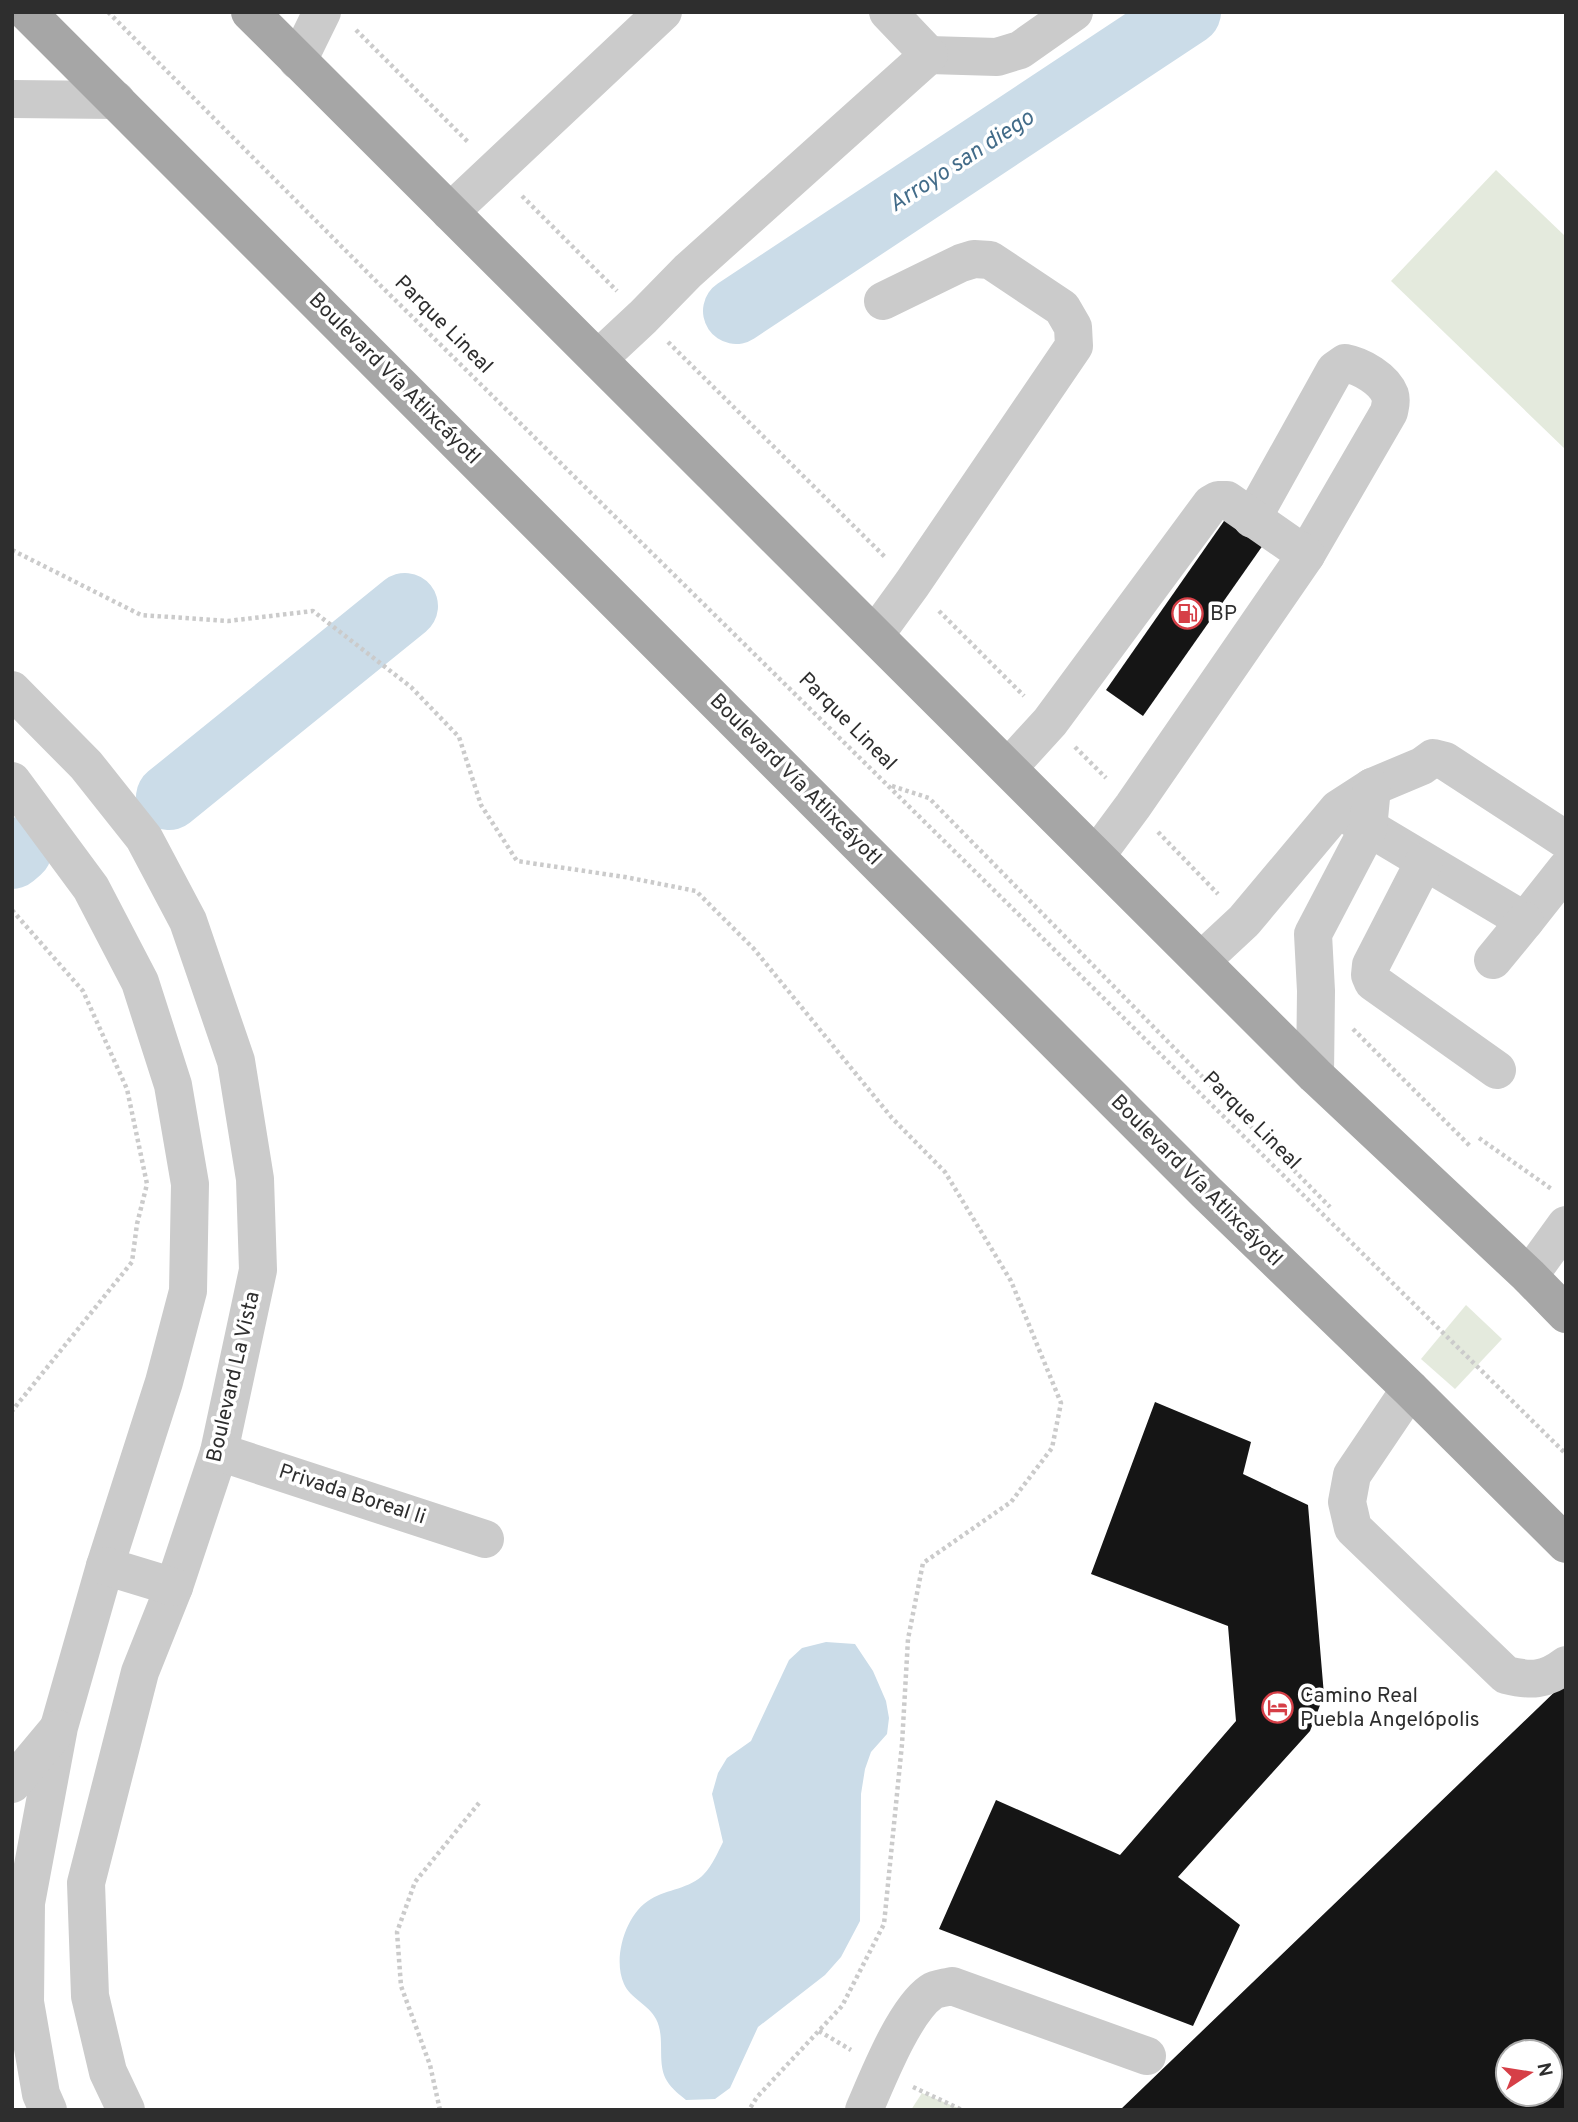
<svg xmlns="http://www.w3.org/2000/svg" width="1578" height="2122" viewBox="0 0 1578 2122" font-family="Overpass,sans-serif">
<style>
.green{fill:#e4eadd}
.water{fill:#cbdce8}
.lines{fill:none;stroke-linecap:round;stroke-linejoin:round}
.river{stroke:#cbdce8;stroke-width:66}
.building{fill:#151515;fill-rule:evenodd}
.path{stroke:#cbcbcb;stroke-width:4.5;stroke-dasharray:3.5 3.5;stroke-linecap:butt}
.minor{stroke:#cbcbcb;stroke-width:38}
.major{stroke:#a6a6a6;stroke-width:38}
.labels{text-anchor:middle;dominant-baseline:central;stroke-width:7;stroke-linejoin:round;paint-order:stroke}
.street-label{font-size:21px;fill:#2e2e2e;stroke:#fff}
.poi-label{font-size:21px;fill:#2e2e2e;stroke:#fff;text-anchor:start}
.water-label{font-size:23px;font-style:italic;fill:#436c89;stroke:#fff}
</style>
<rect width="100%" height="100%" fill="#fff"/>
<g class="green">
<polygon points="1496,170 1566,237 1566,450 1391,281"/>
<polygon points="1466,1305 1502,1339 1455,1389 1421,1359"/>
<polygon points="922,2093 963,2110 911,2110"/>
</g>
<path class="water" d="M826,1642L855,1644L873,1671L886,1701L889,1718L887,1734L871,1752L865,1769L861,1794L860,1921L841,1957L825,1975L758,2027L730,2088L715,2099L686,2100C680,2095 672,2089 667,2081C656,2063 666,2038 656,2019C649,2005 630,1998 624,1984C612,1958 626,1913 651,1899C667,1889 690,1889 704,1874C712,1866 718,1852 723,1842L712,1794L718,1773L727,1758L751,1741L789,1660L802,1648Z"/>
<g class="lines">
<g class="river">
<polyline points="736,311 1188,12"/>
<polyline points="169,797 405,606"/>
<polyline points="12,856 19,850"/>
</g>
</g>
<g class="building">
<polygon points="1231,511 1268,538 1143,716 1106,690"/>
<polygon points="1155,1402 1251,1442 1243,1474 1308,1505 1324,1695 1310,1731 1178,1877 1240,1925 1193,2026 939,1929 996,1800 1120,1855 1236,1721 1228,1626 1091,1574"/>
<path d="M1566,1681V2110H1120ZM1508,2052H1550V2094H1508Z"/>
</g>
<g class="lines">
<g class="path">
<polyline points="108,12 382,287 1566,1454"/>
<polyline points="356,30 469,143"/>
<polyline points="522,196 617,291"/>
<polyline points="668,342 886,558"/>
<polyline points="12,550 141,615 228,621 313,611 411,687 459,737 481,805 517,861 625,877 696,891 754,949 892,1118 945,1172 1011,1281 1061,1403 1052,1448 1011,1502 923,1563 908,1639 902,1744 884,1924 842,2006 757,2097 749,2110"/>
<polyline points="939,611 1024,696"/>
<polyline points="1075,747 1106,778"/>
<polyline points="892,786 929,798 1330,1207"/>
<polyline points="1158,832 1218,894"/>
<polyline points="12,910 83,991 127,1089 147,1184 137,1224 132,1262 12,1411"/>
<polyline points="1353,1029 1471,1147"/>
<polyline points="1479,1138 1553,1190"/>
<polyline points="819,2031 851,2050"/>
<polyline points="913,2087 962,2110"/>
<polyline points="440,2110 430,2065 401,1986 397,1932 415,1882 479,1803"/>
</g>
<g class="minor">
<polyline points="929,55 997,57 1020,50 1074,12"/>
<polyline points="298,61 322,12"/>
<polyline points="12,99 116,100"/>
<polyline points="450,212 663,12"/>
<polyline points="598,359 643,317 688,271 929,55 888,12"/>
<path d="M1252,519L1335,370L1345,363C1361,366 1384,379 1390,395C1392,401 1390,406 1389,412L1306,555"/>
<polyline points="875,635 912,584 1074,346 1073,327 1062,308 990,260 974,259 961,263 883,301"/>
<polyline points="12,690 86,765 144,838 188,921 236,1061 255,1179 258,1270 219,1452 174,1587 140,1672 86,1883 90,1996 108,2072 126,2110"/>
<polyline points="1008,768 1050,722 1211,504 1218,500 1227,500 1306,555 1133,806 1096,856"/>
<polyline points="12,781 91,888 140,982 173,1085 190,1184 188,1291 164,1382 105,1566 59,1727 26,1903 25,2002 41,2094 48,2110"/>
<polyline points="1349,816 1525,921 1566,869"/>
<polyline points="1424,862 1371,965 1370,975 1373,982 1497,1070"/>
<polyline points="1493,960 1525,921"/>
<polyline points="1201,961 1244,921 1338,809 1372,787 1422,766 1433,758 1445,761 1566,840"/>
<polyline points="1315,1075 1316,991 1313,934 1368,829 1372,787"/>
<polyline points="1529,1276 1566,1225"/>
<path d="M1410,1389L1352,1475L1347,1502L1353,1528L1506,1675C1531,1681 1545,1681 1566,1665"/>
<polyline points="219,1452 485,1539"/>
<polyline points="105,1566 174,1587"/>
<polyline points="12,1784 58,1729"/>
<path d="M864,2110C878,2078 904,2011 931,1992C937,1988 945,1988 952,1986L1147,2056"/>
</g>
<g class="major">
<polyline points="27,12 1206,1192 1410,1389 1566,1544"/>
<polyline points="250,12 1315,1075 1529,1276 1566,1314"/>
</g>
</g>
<defs>
<symbol id="fuel-ring" viewBox="-11 -11 22 22"><circle r="9.5" fill="#fff" stroke="#d63f47" stroke-width="1.5"/><path d="M-5.5-6h7V0h2V4h1.3V-2.5L3-4.5l.8-.8L6-3V5H2.5V1h-1V6h-7ZM-4.2-4.7v3.2H.2V-4.7Z" fill="#d63f47"/></symbol>
<symbol id="hotel-ring" viewBox="-11 -11 22 22"><circle r="9.5" fill="#fff" stroke="#d63f47" stroke-width="1.5"/><path d="M-6-4.5h1.5V1H6V5H4.5V3h-9V5H-6ZM-4 0a1.8 1.8 0 1 1 3.6 0ZM.5 0V-2.5h3Q6-2.5 6 0Z" fill="#d63f47"/></symbol>
</defs>
<g fill-rule="evenodd">
<use href="#fuel-ring" x="1170" y="596" width="35" height="35"/>
<use href="#hotel-ring" x="1260" y="1690" width="35" height="35"/>
</g>
<g class="labels">
<g class="street-label">
<text transform="translate(443 325) rotate(45)">Parque Lineal</text>
<text transform="translate(394 379) rotate(45)">Boulevard Vía Atlixcáyotl</text>
<text transform="translate(847 722) rotate(45)">Parque Lineal</text>
<text transform="translate(795 780) rotate(45)">Boulevard Vía Atlixcáyotl</text>
<text transform="translate(1251 1121) rotate(45)">Parque Lineal</text>
<text transform="translate(1196 1181) rotate(45)">Boulevard Vía Atlixcáyotl</text>
<text transform="translate(234 1377) rotate(-77)">Boulevard La Vista</text>
<text transform="translate(352 1495) rotate(18)">Privada Boreal Ii</text>
</g>
<g class="poi-label">
<text x="1210" y="614">BP</text>
<text x="1300" y="1696">Camino Real<tspan x="1300" dy="24">Puebla Angelópolis</tspan></text>
</g>
<g class="water-label">
<text transform="translate(962 162) rotate(-33)">Arroyo san diego</text>
</g>
</g>
<rect width="1578" height="2122" fill="none" stroke="#2e2e2e" stroke-width="28"/>
<g transform="translate(1529 2073) rotate(78)"><circle r="33" fill="#ffffff" stroke="#ababab" stroke-width="2"/>
<path d="M0-5L12 26L0 18L-12 26Z" fill="#d63f47"/>
<text y="-10" font-size="19" font-weight="bold" text-anchor="middle" fill="#2e2e2e">N</text>
</g>
</svg>
